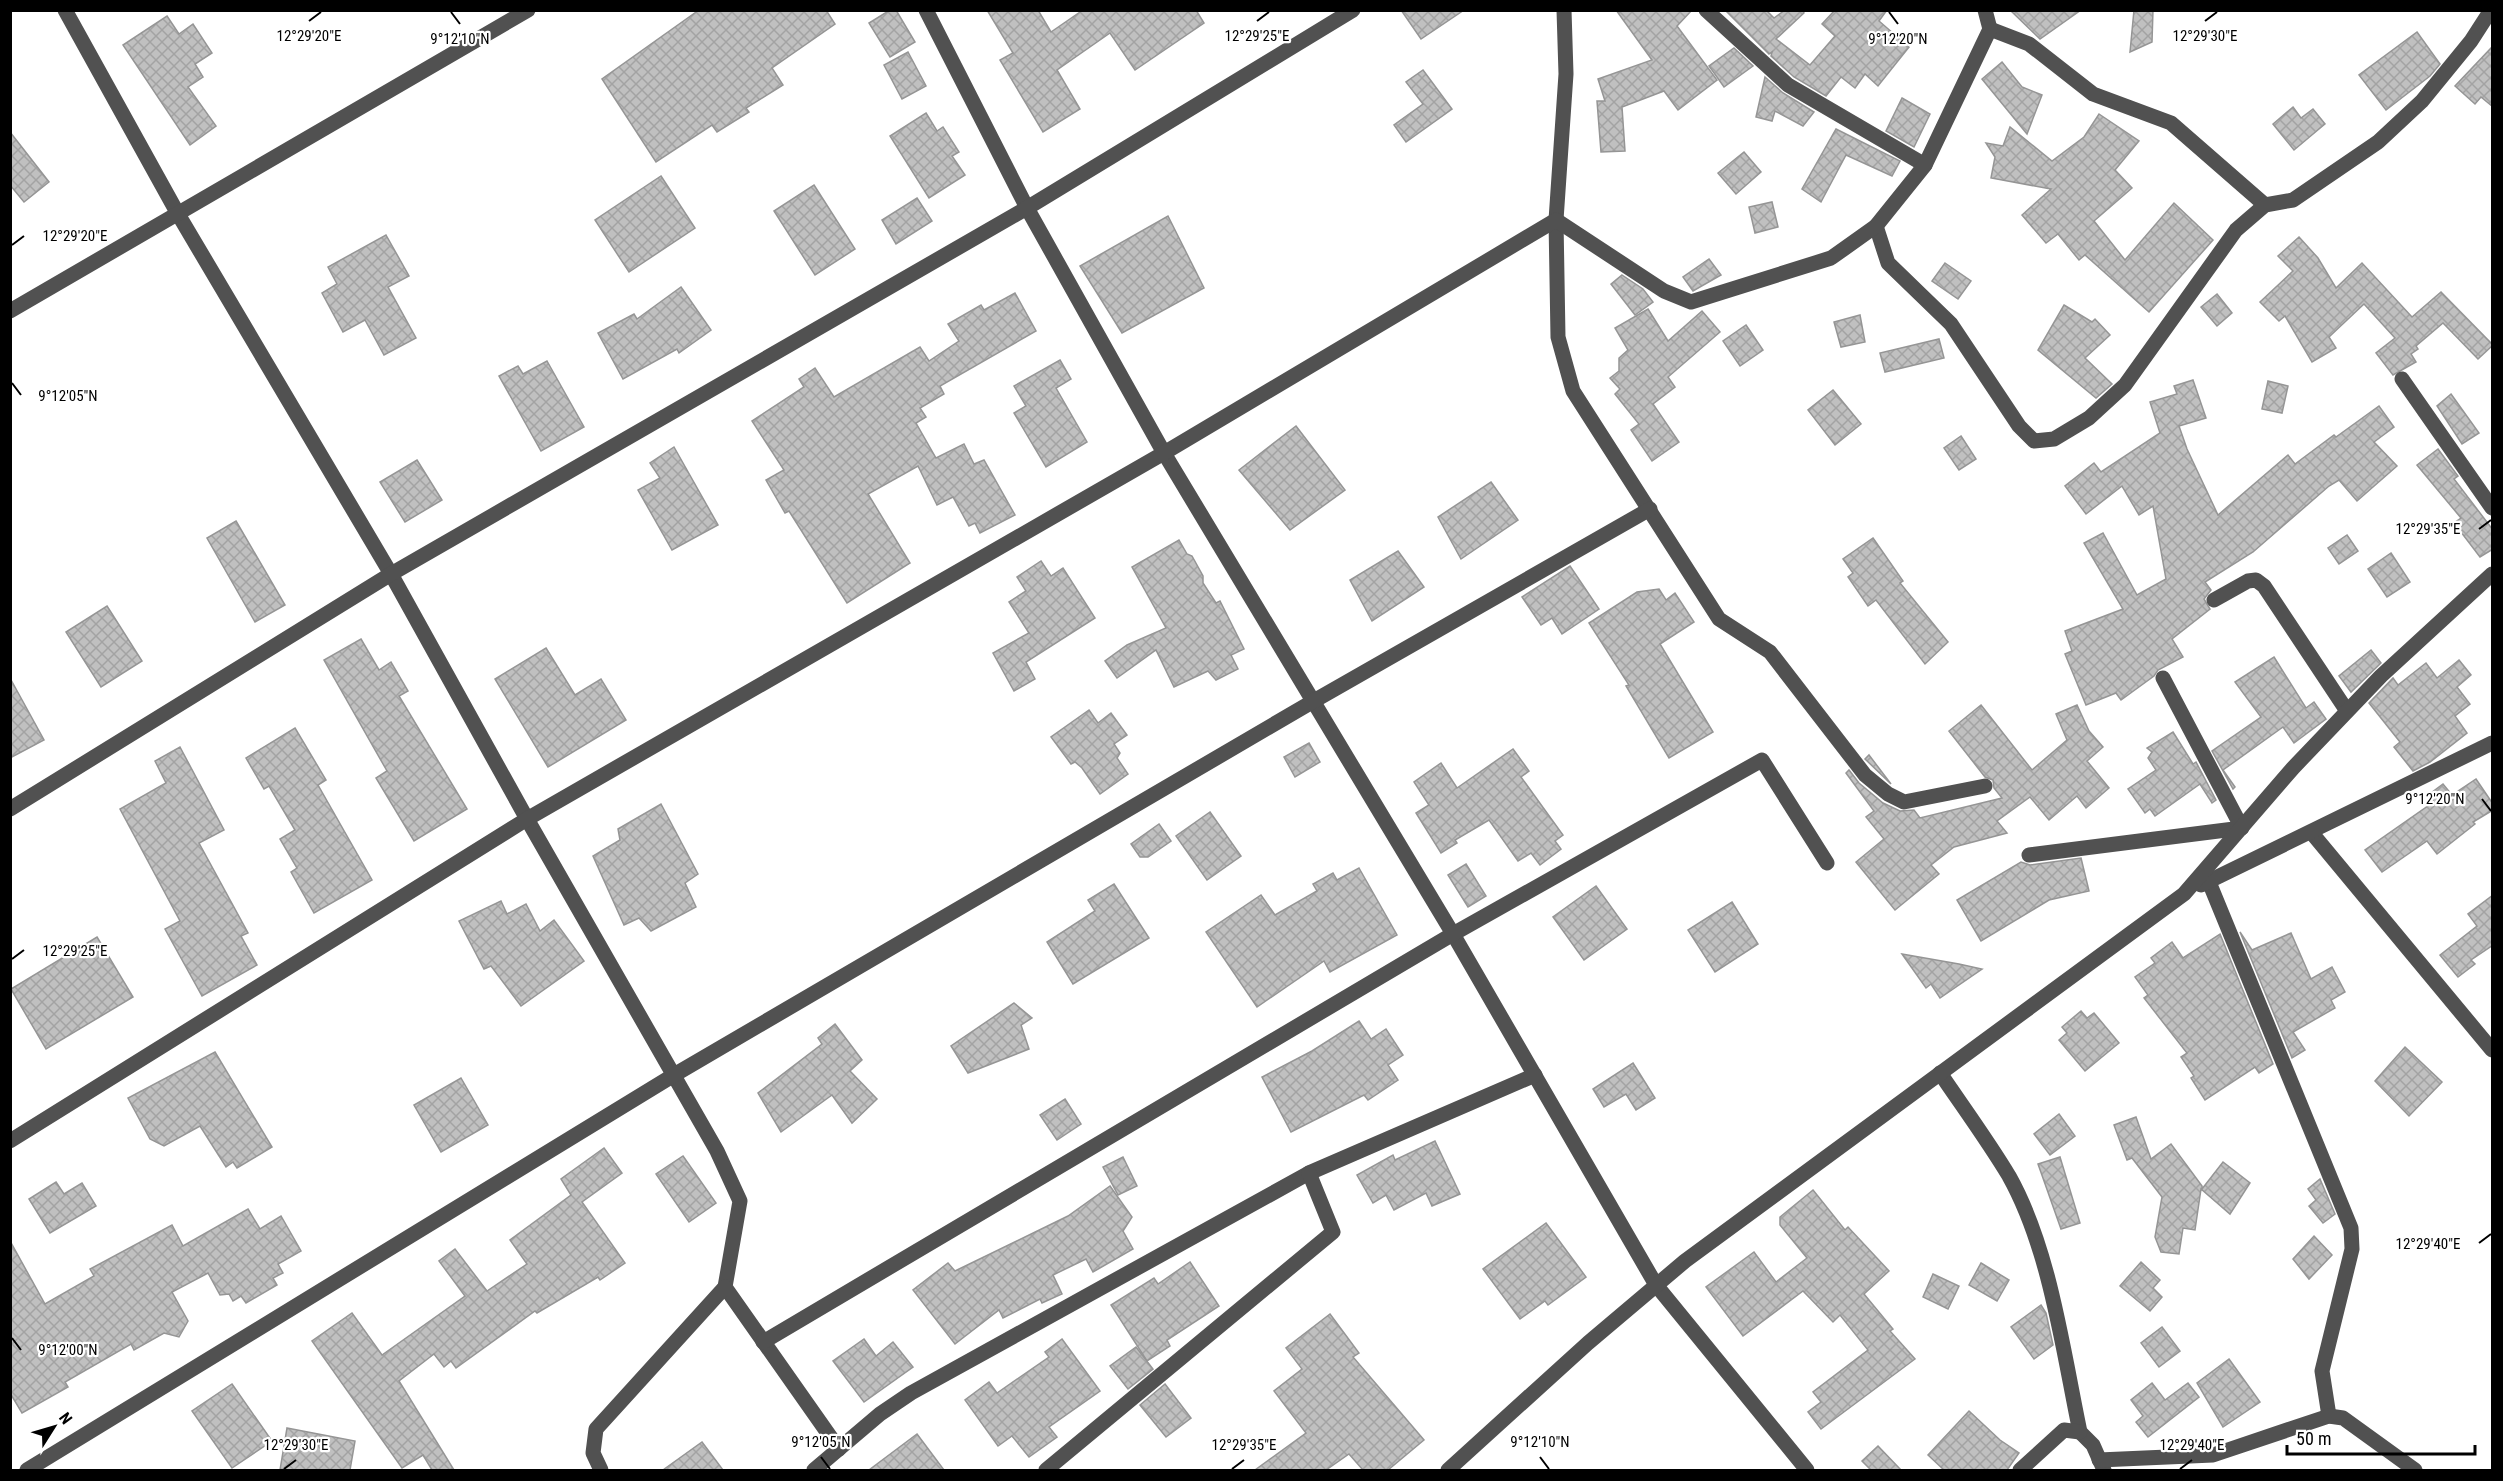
<svg xmlns="http://www.w3.org/2000/svg" width="2503" height="1481" viewBox="0 0 2503 1481" font-family="'Roboto Condensed',sans-serif">
<style>
.building{fill:url(#building-cross-hatch);stroke:#959595;stroke-width:1.5}
.lines{fill:none;stroke-linecap:round;stroke-linejoin:round}
.minor{stroke:#515151;stroke-width:15}
.ticks{fill:none;stroke:#000;stroke-width:2}
.ticks-label{font-size:15px;text-anchor:middle;fill:#000;stroke:#fff;stroke-width:4.5;stroke-linejoin:round;paint-order:stroke}
</style>
<defs>
<pattern id="building-cross-hatch" width="8" height="8" patternUnits="userSpaceOnUse" patternTransform="scale(1.5)"><rect width="8" height="8" fill="#c0c0c0"/><path d="M0 0l8 8M0 8l8-8" fill="none" stroke="#a3a3a3"/></pattern>
</defs>
<rect width="100%" height="100%" fill="#fff"/>
<g class="building">
<polygon points="699,10 826,10 835,24 772,68 783,85 746,108 749,112 717,132 712,125 656,162 602,79"/>
<polygon points="890,10 896,10 915,42 890,57 869,23"/>
<polygon points="987,10 1038,10 1051,32 1083,10 1196,10 1204,23 1135,70 1110,33 1057,70 1080,109 1043,132 1000,60 1013,53"/>
<polygon points="1401,10 1464,10 1421,39"/>
<polygon points="1616,10 1692,10 1677,26 1717,80 1678,110 1664,91 1622,107 1625,151 1601,152 1597,101 1605,101 1598,79 1652,60"/>
<polygon points="1725,10 1766,10 1774,18 1785,10 1802,10 1804,13 1776,39 1810,65 1835,36 1822,24 1835,10 1887,10 1879,21 1909,47 1878,86 1865,74 1855,88 1841,77 1826,96 1794,77 1771,56 1772,52 1769,54"/>
<polygon points="2010,10 2081,10 2040,39"/>
<polygon points="2134,10 2153,10 2152,42 2130,52"/>
<polygon points="167,16 179,34 193,24 212,53 195,64 203,77 188,87 216,126 190,145 123,45"/>
<polygon points="2417,32 2440,64 2430,76 2386,110 2359,75"/>
<polygon points="2493,46 2493,107 2481,97 2475,104 2455,86"/>
<polygon points="1734,48 1753,66 1724,87 1709,66"/>
<polygon points="908,52 926,86 902,99 884,65"/>
<polygon points="2002,62 2022,87 2042,95 2027,134 1982,79"/>
<polygon points="1423,70 1452,109 1406,142 1394,125 1423,104 1406,82"/>
<polygon points="1765,77 1783,93 1814,112 1803,126 1775,111 1772,121 1756,117"/>
<polygon points="1902,98 1930,114 1914,147 1886,131"/>
<polygon points="2293,107 2301,118 2313,109 2325,124 2294,150 2273,124"/>
<polygon points="926,113 937,131 943,127 959,152 952,156 965,175 929,198 890,136"/>
<polygon points="2099,114 2139,141 2115,170 2132,188 2094,221 2125,260 2174,203 2213,240 2149,312 2085,255 2079,260 2058,234 2046,243 2022,215 2051,189 1991,178 1995,157 1986,143 2003,146 2010,127 2052,161 2084,137"/>
<polygon points="1836,129 1900,161 1892,176 1846,155 1821,202 1802,189"/>
<polygon points="10,132 49,182 24,202 10,185"/>
<polygon points="1744,152 1761,172 1736,194 1718,173"/>
<polygon points="661,176 695,228 629,272 595,220"/>
<polygon points="814,185 855,249 815,275 774,211"/>
<polygon points="917,198 932,221 896,244 882,220"/>
<polygon points="1772,202 1778,227 1755,233 1749,207"/>
<polygon points="1168,216 1204,288 1122,333 1080,266"/>
<polygon points="386,235 409,276 388,287 416,338 384,355 365,320 343,332 322,293 337,284 328,267"/>
<polygon points="2299,237 2318,258 2336,288 2362,263 2412,317 2441,292 2493,345 2478,359 2443,323 2416,346 2418,349 2411,354 2416,362 2393,375 2376,353 2395,338 2364,304 2329,337 2336,348 2312,362 2285,316 2279,321 2260,302 2293,271 2278,256"/>
<polygon points="1709,259 1721,275 1693,291 1683,277"/>
<polygon points="1945,263 1971,281 1958,299 1932,281"/>
<polygon points="1622,275 1643,289 1653,302 1635,315 1611,284"/>
<polygon points="681,287 711,330 679,353 677,349 623,379 598,333 634,314 637,319"/>
<polygon points="1015,293 1036,331 940,386 944,394 920,408 926,417 916,423 936,458 964,444 974,464 984,460 1015,515 980,533 975,523 969,526 953,497 937,505 918,466 868,494 910,563 847,603 789,511 785,513 766,480 784,470 752,421 804,387 799,379 815,368 834,397 920,347 929,361 959,341 948,324 981,305 984,310"/>
<polygon points="2217,294 2232,313 2217,326 2201,307"/>
<polygon points="2064,305 2092,322 2095,319 2110,335 2085,358 2112,384 2096,398 2038,350"/>
<polygon points="1648,309 1668,341 1702,311 1720,332 1668,377 1675,387 1653,404 1679,442 1652,461 1631,430 1639,424 1615,394 1620,389 1610,378 1619,371 1619,358 1628,350 1615,328"/>
<polygon points="1860,315 1865,342 1841,347 1834,322"/>
<polygon points="1746,325 1763,350 1740,366 1723,341"/>
<polygon points="1939,339 1944,358 1885,372 1880,353"/>
<polygon points="1060,360 1071,379 1056,388 1087,442 1046,467 1014,413 1026,406 1014,386"/>
<polygon points="547,361 584,427 541,451 499,376 518,366 523,374"/>
<polygon points="2193,380 2206,418 2179,426 2187,449 2218,515 2288,455 2295,464 2334,435 2336,437 2379,406 2394,427 2374,442 2397,466 2357,501 2339,480 2329,486 2253,552 2205,582 2211,590 2204,599 2210,609 2172,639 2183,657 2158,670 2154,676 2121,700 2116,693 2086,705 2065,654 2072,651 2065,631 2123,609 2084,543 2103,533 2137,595 2166,579 2153,506 2139,515 2122,486 2086,514 2065,486 2094,463 2101,472 2160,433 2150,402 2177,394 2174,386"/>
<polygon points="2268,381 2288,386 2282,413 2262,409"/>
<polygon points="1833,390 1861,424 1835,445 1808,410"/>
<polygon points="2451,394 2479,433 2462,444 2437,406"/>
<polygon points="1296,426 1345,490 1290,530 1239,470"/>
<polygon points="1961,436 1976,459 1959,470 1944,448"/>
<polygon points="674,447 718,525 672,550 638,490 660,478 650,463"/>
<polygon points="2438,449 2458,476 2454,479 2493,530 2493,549 2480,557 2454,523 2461,518 2417,465"/>
<polygon points="417,460 442,500 405,522 380,482"/>
<polygon points="1491,482 1518,520 1461,559 1438,517"/>
<polygon points="236,521 285,605 255,622 207,538"/>
<polygon points="2347,535 2358,551 2339,564 2328,548"/>
<polygon points="1873,538 1903,581 1900,583 1948,642 1925,664 1876,600 1868,606 1848,577 1853,573 1843,559"/>
<polygon points="1179,540 1187,554 1192,556 1203,576 1203,583 1216,603 1220,601 1244,649 1231,655 1238,669 1216,680 1208,671 1174,687 1156,650 1117,678 1105,661 1127,645 1166,628 1132,567"/>
<polygon points="1398,551 1424,587 1372,621 1350,580"/>
<polygon points="2391,553 2410,582 2387,597 2368,569"/>
<polygon points="1041,561 1051,576 1063,568 1095,618 1026,662 1035,679 1014,691 993,653 1029,633 1009,602 1026,591 1017,577"/>
<polygon points="1570,566 1599,609 1562,634 1552,618 1541,625 1522,597"/>
<polygon points="1659,589 1666,600 1675,593 1694,622 1660,644 1713,732 1669,758 1626,686 1629,685 1589,623 1637,592"/>
<polygon points="107,606 142,661 101,687 66,632"/>
<polygon points="361,639 379,670 391,662 408,691 399,696 467,809 414,841 376,778 387,771 324,660"/>
<polygon points="546,648 575,695 601,679 626,720 548,767 495,679"/>
<polygon points="2371,650 2381,663 2351,692 2339,676"/>
<polygon points="2274,657 2306,708 2314,702 2326,719 2294,743 2283,727 2223,770 2235,787 2233,789 2212,751 2261,717 2235,682"/>
<polygon points="2459,660 2471,675 2457,687 2470,704 2455,716 2467,733 2430,762 2413,771 2394,747 2400,742 2369,703 2393,678 2398,685 2426,663 2437,678"/>
<polygon points="10,678 44,740 10,758"/>
<polygon points="1981,705 2032,770 2067,740 2056,714 2077,705 2089,731 2103,747 2087,761 2109,788 2086,808 2077,796 2049,820 2030,797 1997,821 2007,833 1954,847 1931,865 1939,874 1895,910 1856,862 1884,839 1866,817 1874,811 1846,773 1849,770 1859,783 1883,803 1900,811 1914,810 1920,818 2002,798 1994,788 1993,780 1985,777 1949,731"/>
<polygon points="1089,710 1098,723 1111,713 1127,735 1114,744 1120,753 1117,758 1128,774 1100,794 1082,768 1075,762 1071,764 1051,737"/>
<polygon points="295,728 326,780 318,785 372,880 314,913 291,872 297,868 280,839 295,830 269,786 264,789 246,758"/>
<polygon points="2173,732 2193,764 2196,762 2216,800 2212,803 2200,784 2155,816 2150,809 2145,813 2128,789 2156,770 2148,758 2152,752 2147,748"/>
<polygon points="1309,743 1320,762 1295,777 1284,757"/>
<polygon points="180,747 224,830 199,843 248,933 241,936 257,965 202,996 165,929 180,921 120,809 166,783 155,761"/>
<polygon points="1513,749 1529,771 1521,777 1563,835 1555,841 1561,849 1540,865 1531,853 1518,861 1489,820 1455,840 1457,843 1441,853 1416,813 1429,805 1414,782 1441,763 1457,788"/>
<polygon points="1869,755 1891,784 1865,759"/>
<polygon points="2476,779 2493,804 2493,810 2473,822 2475,824 2437,854 2427,841 2382,872 2365,850 2432,803 2427,796 2443,784 2452,795"/>
<polygon points="661,804 698,874 685,883 696,907 651,931 639,918 624,925 593,856 620,840 618,829"/>
<polygon points="1210,812 1241,856 1207,880 1176,836"/>
<polygon points="1159,824 1171,841 1148,857 1140,857 1131,844"/>
<polygon points="2081,858 2089,891 2049,900 1981,941 1957,900 2021,862 2030,865"/>
<polygon points="1466,864 1486,896 1468,907 1448,875"/>
<polygon points="1359,868 1397,935 1330,972 1324,961 1257,1007 1206,932 1261,895 1275,915 1317,891 1313,884 1333,873 1337,880"/>
<polygon points="1114,884 1149,938 1073,984 1047,942 1095,911 1088,900"/>
<polygon points="1596,886 1627,929 1584,960 1553,917"/>
<polygon points="2493,895 2493,945 2471,960 2475,964 2458,977 2440,955 2477,926 2468,914"/>
<polygon points="501,901 507,914 526,904 540,931 554,920 584,961 521,1006 491,966 484,969 459,921"/>
<polygon points="1732,902 1758,944 1715,972 1688,930"/>
<polygon points="2240,932 2252,950 2291,933 2311,979 2332,967 2345,992 2331,1000 2335,1008 2293,1032 2305,1050 2292,1058"/>
<polygon points="2220,934 2273,1064 2259,1073 2255,1067 2205,1100 2191,1078 2194,1076 2181,1057 2187,1053 2144,998 2148,995 2135,977 2155,963 2151,958 2172,942 2183,958"/>
<polygon points="97,937 133,997 46,1049 11,989"/>
<polygon points="1902,954 1959,964 1982,969 1940,998 1931,984 1926,988"/>
<polygon points="1014,1003 1032,1018 1021,1025 1029,1049 968,1073 951,1046"/>
<polygon points="2081,1011 2087,1018 2094,1013 2119,1043 2085,1071 2059,1040 2067,1033 2062,1027"/>
<polygon points="1359,1021 1371,1039 1386,1029 1403,1055 1388,1065 1398,1080 1368,1100 1364,1095 1291,1132 1262,1077 1312,1051"/>
<polygon points="835,1024 862,1060 850,1071 877,1099 852,1123 832,1095 781,1132 758,1093 822,1044 818,1038"/>
<polygon points="2405,1047 2442,1082 2409,1116 2375,1081"/>
<polygon points="215,1052 272,1147 237,1168 233,1162 226,1167 200,1126 164,1146 150,1139 128,1098"/>
<polygon points="1633,1063 1655,1098 1636,1110 1626,1094 1604,1107 1593,1089"/>
<polygon points="461,1078 488,1125 441,1152 414,1105"/>
<polygon points="1065,1099 1081,1124 1057,1140 1040,1115"/>
<polygon points="2059,1114 2075,1136 2050,1155 2034,1134"/>
<polygon points="2136,1117 2151,1159 2171,1144 2202,1186 2202,1189 2223,1162 2250,1183 2230,1214 2201,1189 2195,1230 2183,1228 2179,1254 2161,1252 2155,1237 2162,1197 2132,1158 2127,1160 2114,1125"/>
<polygon points="1435,1141 1460,1194 1432,1206 1426,1193 1394,1210 1386,1195 1373,1203 1357,1175 1393,1155 1395,1160"/>
<polygon points="604,1148 622,1173 582,1202 625,1263 600,1280 598,1277 537,1313 535,1311 456,1368 451,1361 444,1367 434,1354 399,1381 454,1470 432,1470 423,1455 402,1468 312,1341 352,1313 382,1355 465,1296 439,1261 455,1249 487,1291 527,1264 510,1240 571,1195 561,1179"/>
<polygon points="683,1156 716,1203 689,1222 656,1174"/>
<polygon points="1123,1157 1137,1186 1118,1195 1103,1167"/>
<polygon points="2060,1157 2080,1223 2061,1229 2038,1164"/>
<polygon points="2320,1179 2335,1214 2323,1223 2309,1206 2316,1200 2308,1189"/>
<polygon points="56,1182 64,1194 82,1183 96,1206 50,1233 29,1199"/>
<polygon points="1110,1186 1132,1217 1123,1231 1133,1249 1093,1272 1086,1259 1053,1275 1062,1294 1042,1303 1040,1299 1003,1318 999,1310 955,1344 913,1290 948,1263 955,1271 1068,1216"/>
<polygon points="1813,1190 1845,1230 1848,1227 1889,1271 1864,1294 1893,1329 1890,1331 1915,1359 1821,1429 1808,1412 1821,1402 1813,1392 1868,1350 1840,1315 1833,1322 1803,1291 1743,1336 1706,1287 1754,1252 1776,1282 1807,1258 1780,1225 1780,1217"/>
<polygon points="248,1209 260,1229 281,1216 301,1251 278,1264 283,1273 273,1278 277,1285 246,1303 241,1296 233,1301 229,1294 220,1295 208,1273 172,1292 188,1321 179,1337 164,1333 134,1350 131,1344 65,1382 68,1387 22,1413 10,1393 10,1241 45,1304 94,1276 90,1269 172,1225 183,1246"/>
<polygon points="1546,1223 1586,1277 1548,1305 1545,1301 1520,1319 1483,1269"/>
<polygon points="2314,1236 2332,1255 2309,1279 2293,1259"/>
<polygon points="1190,1262 1219,1306 1167,1340 1170,1346 1147,1361 1111,1305 1154,1278 1158,1284"/>
<polygon points="2141,1262 2160,1280 2153,1288 2162,1297 2150,1311 2120,1286"/>
<polygon points="1981,1263 2009,1280 1997,1301 1969,1285"/>
<polygon points="1933,1274 1959,1286 1948,1309 1923,1297"/>
<polygon points="2041,1305 2046,1313 2053,1345 2034,1359 2011,1327"/>
<polygon points="1330,1314 1359,1353 1353,1357 1424,1440 1388,1470 1363,1470 1349,1454 1326,1470 1255,1470 1306,1433 1274,1391 1302,1369 1286,1348"/>
<polygon points="2162,1327 2180,1351 2159,1367 2141,1343"/>
<polygon points="864,1339 876,1356 893,1342 913,1367 864,1402 833,1361"/>
<polygon points="1062,1339 1100,1391 1049,1427 1057,1437 1029,1457 1012,1436 998,1446 965,1400 989,1382 997,1393 1049,1357 1045,1352"/>
<polygon points="1136,1347 1153,1369 1128,1389 1110,1366"/>
<polygon points="2229,1359 2260,1402 2223,1427 2197,1383"/>
<polygon points="2152,1383 2165,1400 2188,1383 2199,1397 2148,1437 2136,1422 2143,1416 2131,1400"/>
<polygon points="232,1384 272,1441 232,1468 192,1411"/>
<polygon points="1165,1384 1191,1418 1166,1437 1140,1405"/>
<polygon points="1969,1411 2000,1440 2019,1453 2007,1470 1944,1470 1928,1455"/>
<polygon points="287,1428 355,1441 350,1470 280,1470"/>
<polygon points="917,1434 944,1470 869,1470"/>
<polygon points="702,1442 723,1470 663,1470"/>
<polygon points="1878,1446 1901,1470 1871,1470 1862,1461"/>
</g>
<g class="lines">
<g class="minor">
<polyline points="65,10 178,214 391,574 527,819 717,1151 740,1201 725,1287 839,1449"/>
<polyline points="926,10 1027,208 1164,453 1453,934 1656,1285 1807,1470"/>
<polyline points="1564,10 1566,74 1556,220 1558,337 1573,391 1719,619 1770,652 1865,775 1888,794 1904,802 1985,786"/>
<polyline points="1706,10 1788,85 1925,165"/>
<polyline points="1990,29 2029,44 2093,94 2171,123 2265,205"/>
<polyline points="1876,226 1888,263 1951,324 2019,426 2034,441 2054,439 2089,418 2125,385 2236,230 2265,205 2293,200 2378,142 2422,101 2471,41 2491,10"/>
<polyline points="10,311 528,10"/>
<polyline points="2402,379 2492,508"/>
<polyline points="2214,600 2248,581 2256,580 2264,586 2347,711"/>
<polyline points="10,809 391,574 1027,208 1353,10"/>
<polyline points="2311,832 2492,1050"/>
<polyline points="2029,855 2242,828 2163,678"/>
<polyline points="2209,882 2351,1228 2352,1249 2322,1371 2329,1416"/>
<polyline points="2201,885 2492,743"/>
<path d="M1940,1073C1963,1107 1988,1141 2009,1176C2050,1249 2063,1351 2080,1432L2093,1445L2104,1470"/>
<polyline points="10,1141 527,819 1164,453 1556,220 1664,291 1691,302 1831,258 1876,226 1925,165 1990,29 1985,10"/>
<polyline points="763,1342 1453,934 1762,760 1827,863"/>
<polyline points="2099,1460 2213,1455 2329,1416 2343,1418 2415,1470"/>
<polyline points="27,1470 674,1075 1312,702 1650,509"/>
<polyline points="601,1470 593,1453 596,1429 725,1287"/>
<polyline points="814,1470 880,1414 911,1393 1309,1173 1535,1075"/>
<polyline points="1046,1470 1333,1232 1309,1173"/>
<polyline points="1448,1470 1588,1343 1685,1261 2184,894 2293,768 2381,676 2492,574"/>
<polyline points="2020,1470 2064,1430 2080,1432"/>
</g>
</g>
<path class="ticks" d="M451,12L460,24M1889,12L1898,24M309,21L321,12M1257,21L1269,12M2205,21L2217,12M12,245L24,236M12,383L21,395M2479,529L2491,520M2482,799L2491,811M12,959L24,950M2479,1243L2491,1234M12,1338L21,1350M821,1457L830,1469M1540,1457L1549,1469M284,1469L296,1460M1232,1469L1244,1460M2180,1469L2192,1460"/>
<g class="ticks-label">
<text x="309" y="41">12°29'20"E</text>
<text x="1257" y="41">12°29'25"E</text>
<text x="2205" y="41">12°29'30"E</text>
<text x="460" y="44">9°12'10"N</text>
<text x="1898" y="44">9°12'20"N</text>
<text x="75" y="241">12°29'20"E</text>
<text x="68" y="401">9°12'05"N</text>
<text x="2428" y="534">12°29'35"E</text>
<text x="2435" y="804">9°12'20"N</text>
<text x="75" y="956">12°29'25"E</text>
<text x="2428" y="1249">12°29'40"E</text>
<text x="68" y="1355">9°12'00"N</text>
<text x="821" y="1447">9°12'05"N</text>
<text x="1540" y="1447">9°12'10"N</text>
<text x="296" y="1450">12°29'30"E</text>
<text x="1244" y="1450">12°29'35"E</text>
<text x="2192" y="1450">12°29'40"E</text>
</g>
<rect width="2503" height="1481" fill="none" stroke="#000000" stroke-width="24"/>
<g transform="translate(54 1427) rotate(53)" stroke="#ffffff" stroke-width="4.5" paint-order="stroke">
<path d="M0-4.5L10 22L0 15L-10 22Z" fill="#000000"/>
<text y="-9" font-size="16" font-weight="bold" text-anchor="middle" fill="#000000">N</text>
</g>
<path d="M2287 1445v9h188v-9" fill="none" stroke="#000000" stroke-width="3"/>
<text x="2296" y="1445" font-size="18" fill="#000000" stroke="#ffffff" stroke-width="4.5" paint-order="stroke">50 m</text>
</svg>
